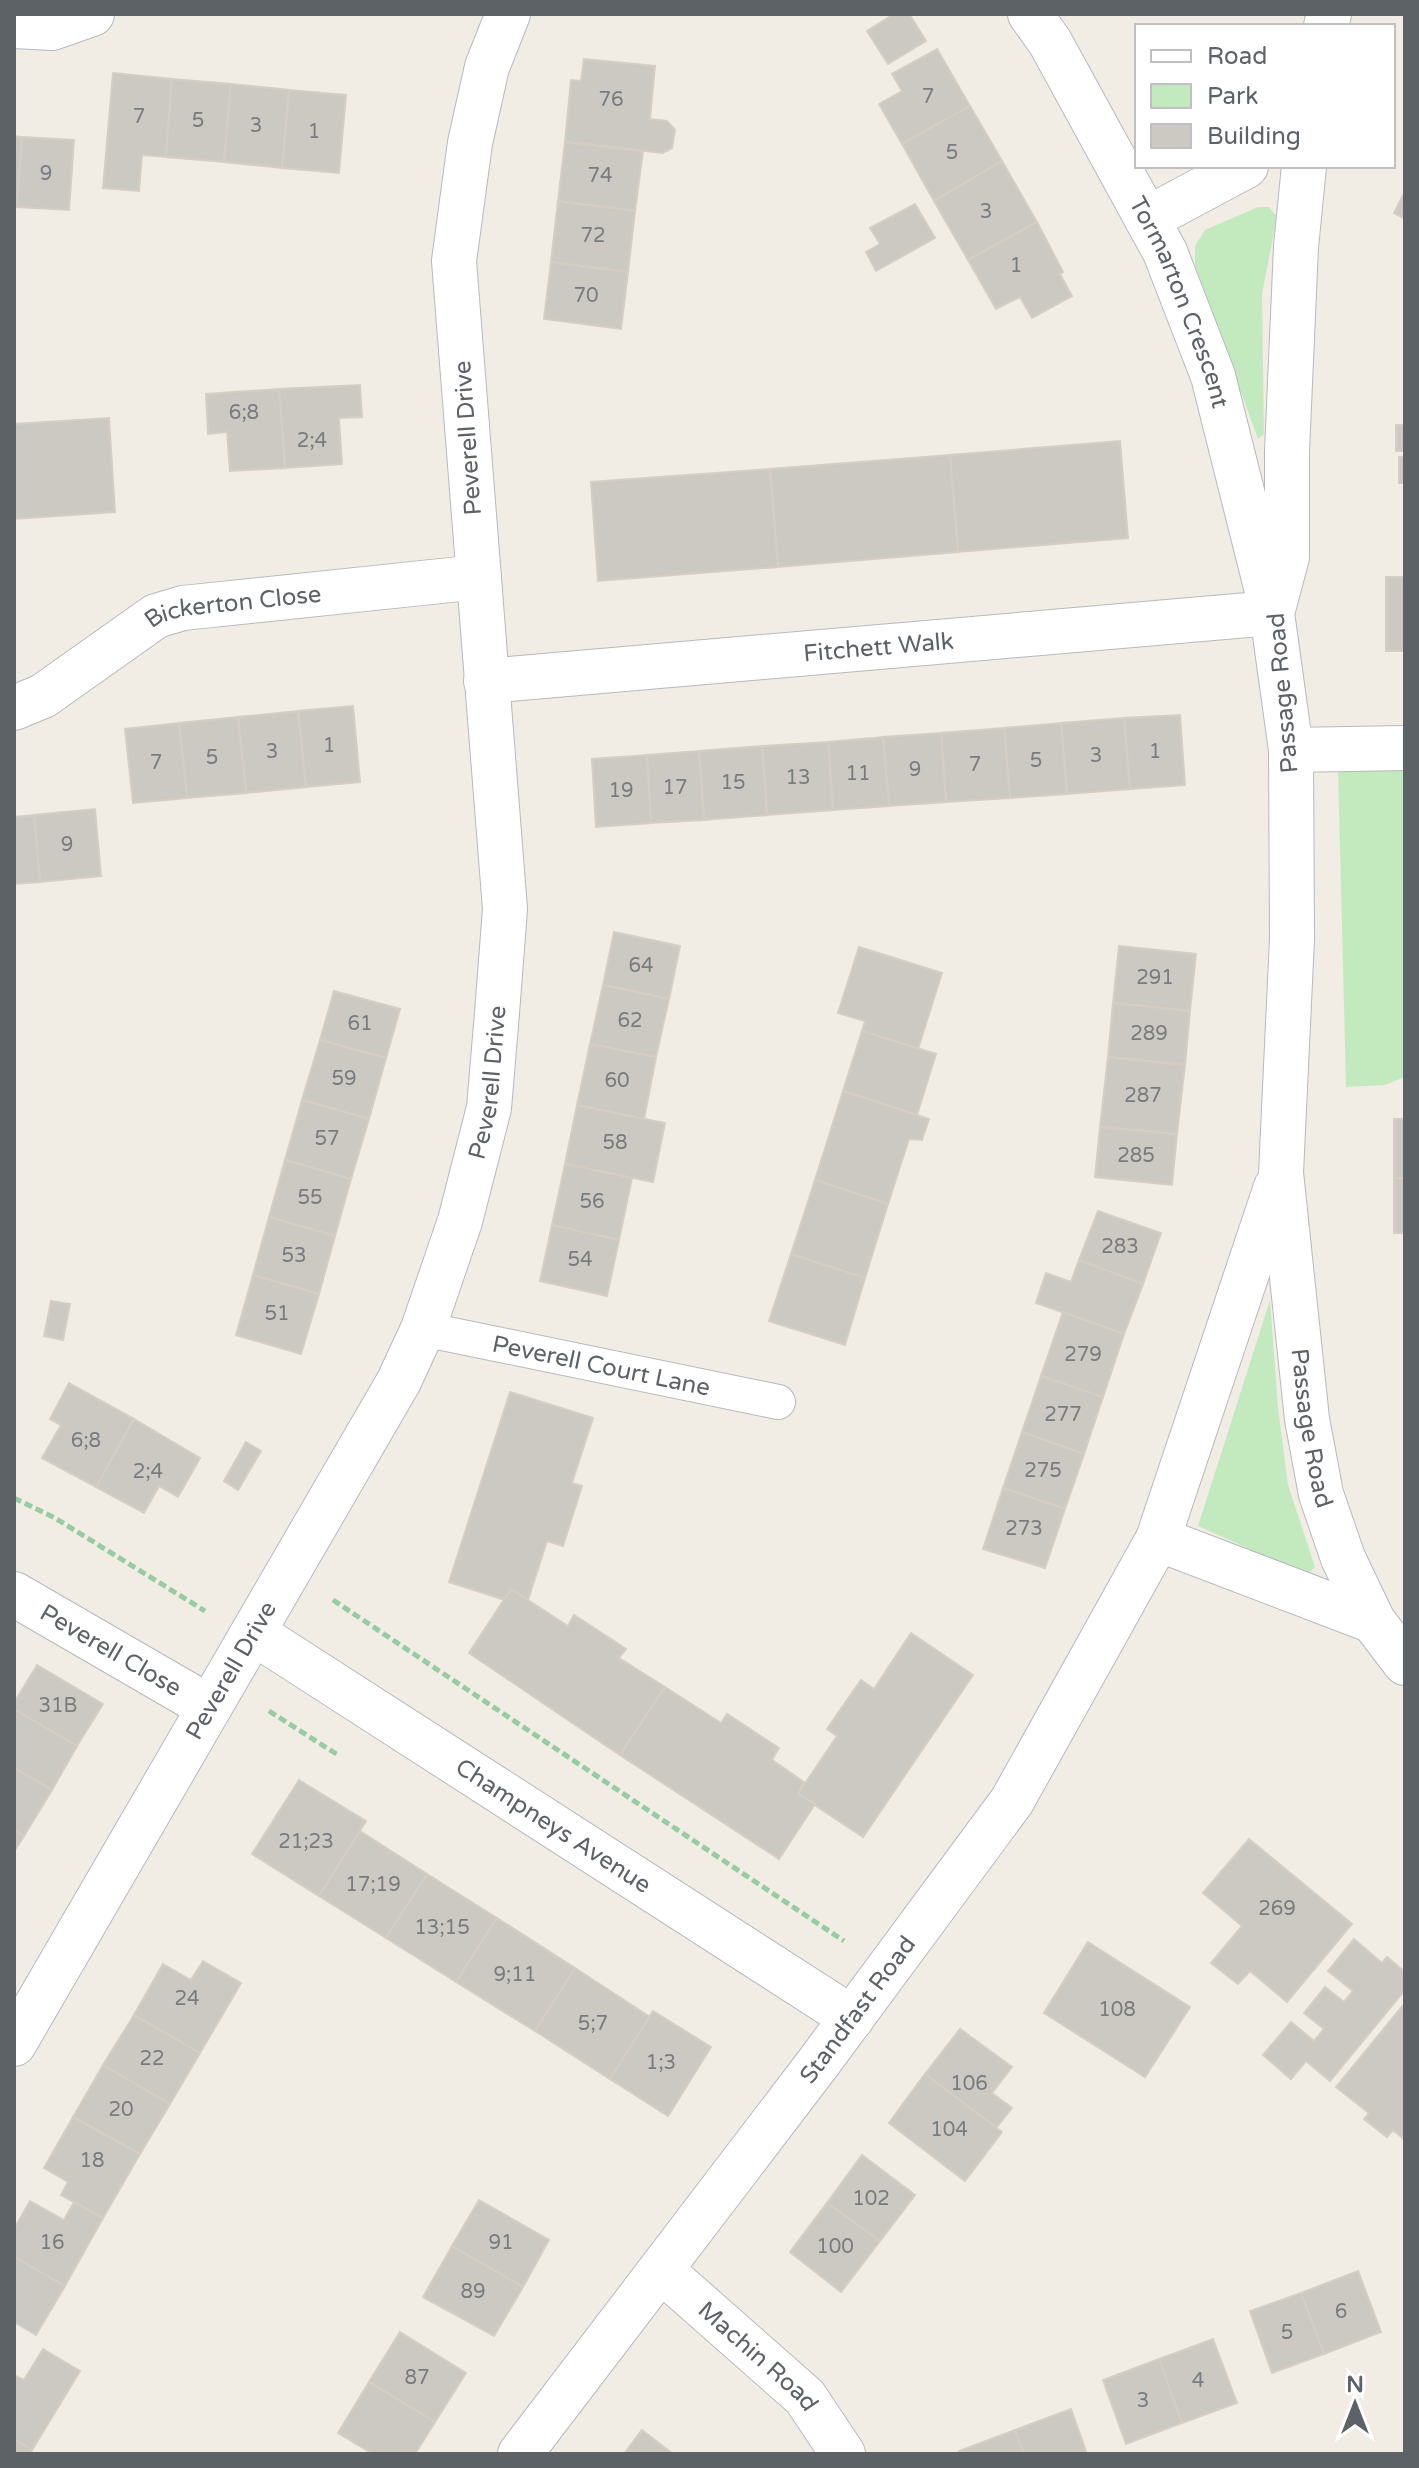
<svg xmlns="http://www.w3.org/2000/svg" width="1419" height="2468" viewBox="0 0 1419 2468" font-family="'Varela Round',sans-serif">
<style>
.green{fill:#c3eabf}
.building{fill:#ccc8c2;stroke:#d6cec3;stroke-width:2}
.lines{fill:none;stroke-linecap:round;stroke-linejoin:round}
.lane-casing{stroke:#b6b9bd;stroke-width:36}
.street-casing{stroke:#b6b9bd;stroke-width:46}
.path{stroke:#97cca2;stroke-width:5;stroke-dasharray:8 4;stroke-linecap:butt}
.lane{stroke:#fff;stroke-width:34}
.street{stroke:#fff;stroke-width:44}
.labels{text-anchor:middle;dominant-baseline:central;stroke-width:6;stroke-linejoin:round;paint-order:stroke}
.number-label{font-size:20px;fill:#797c7e}
.street-label{font-size:24px;fill:#5d6267;stroke:#fff}
</style>
<rect width="100%" height="100%" fill="#f1ede5"/>
<g class="green">
<polygon points="1258,207 1269,207 1277,217 1262,294 1264,434 1258,439 1195,265 1195,246 1205,230"/>
<polygon points="1405,767 1405,1077 1385,1085 1346,1087 1338,769"/>
<polygon points="1270,1300 1278,1408 1288,1485 1315,1567 1307,1575 1198,1526"/>
</g>
<g class="building">
<polygon points="894,14 909,14 926,41 888,64 867,31"/>
<polygon points="937,49 970,106 902,144 879,104 902,91 892,74"/>
<polygon points="584,59 655,66 650,119 667,121 675,130 672,148 663,153 565,142 571,80 581,81"/>
<polygon points="113,73 172,79 166,157 142,155 139,191 103,188"/>
<polygon points="172,79 231,84 224,162 166,157"/>
<polygon points="231,84 289,90 282,168 224,162"/>
<polygon points="289,90 346,95 339,173 282,168"/>
<polygon points="970,106 1002,161 934,201 902,144"/>
<polygon points="14,136 22,137 17,207 14,206"/>
<polygon points="22,137 74,140 69,210 17,207"/>
<polygon points="565,142 643,151 635,211 558,201"/>
<polygon points="1002,161 1037,222 968,260 934,201"/>
<polygon points="1405,191 1405,219 1394,213"/>
<polygon points="558,201 635,211 628,272 551,262"/>
<polygon points="915,204 935,238 876,271 866,252 880,244 870,228"/>
<polygon points="1037,222 1063,272 1060,274 1072,296 1032,318 1020,297 996,309 968,260"/>
<polygon points="551,262 628,272 621,329 544,319"/>
<polygon points="360,385 362,417 339,418 342,464 285,468 279,389"/>
<polygon points="279,389 285,468 230,471 227,432 208,434 206,394"/>
<polygon points="109,418 115,512 14,519 14,424"/>
<rect x="1396" y="425" width="9" height="26"/>
<polygon points="1120,441 1128,538 958,552 950,455"/>
<polygon points="950,455 958,552 778,567 770,469"/>
<rect x="1399" y="457" width="6" height="26"/>
<polygon points="770,469 778,567 598,581 591,482"/>
<rect x="1386" y="577" width="19" height="74"/>
<polygon points="353,706 360,782 306,787 298,711"/>
<polygon points="298,711 306,787 246,793 238,717"/>
<polygon points="1180,715 1185,785 1130,789 1124,718"/>
<polygon points="238,717 246,793 187,798 179,723"/>
<polygon points="1124,718 1130,789 1067,794 1061,723"/>
<polygon points="179,723 187,798 133,803 125,729"/>
<polygon points="1061,723 1067,794 1010,798 1004,728"/>
<polygon points="1004,728 1010,798 946,802 941,733"/>
<polygon points="941,733 946,802 889,806 883,737"/>
<polygon points="883,737 889,806 833,810 828,742"/>
<polygon points="828,742 833,810 767,815 762,746"/>
<polygon points="762,746 767,815 704,820 699,751"/>
<polygon points="699,751 704,820 651,823 647,755"/>
<polygon points="647,755 651,823 596,827 592,759"/>
<polygon points="95,809 101,876 40,882 34,815"/>
<polygon points="34,815 40,882 14,884 14,817"/>
<polygon points="614,932 680,946 669,999 603,985"/>
<polygon points="1119,946 1196,954 1190,1011 1113,1003"/>
<polygon points="859,947 942,973 918,1049 862,1031 865,1021 838,1013"/>
<polygon points="603,985 669,999 656,1057 590,1044"/>
<polygon points="334,991 400,1009 386,1058 320,1040"/>
<polygon points="1113,1003 1190,1011 1185,1065 1108,1057"/>
<polygon points="862,1031 936,1054 917,1115 843,1091"/>
<polygon points="320,1040 386,1058 369,1119 302,1100"/>
<polygon points="590,1044 656,1057 644,1119 577,1105"/>
<polygon points="1108,1057 1185,1065 1177,1134 1100,1127"/>
<polygon points="843,1091 929,1119 922,1140 909,1139 888,1204 815,1180"/>
<polygon points="302,1100 369,1119 351,1179 285,1160"/>
<polygon points="577,1105 665,1123 653,1182 565,1164"/>
<rect x="1394" y="1119" width="11" height="59"/>
<polygon points="1100,1127 1177,1134 1172,1185 1095,1177"/>
<polygon points="285,1160 351,1179 335,1236 269,1217"/>
<polygon points="565,1164 632,1178 619,1240 552,1225"/>
<polygon points="1394,1178 1405,1178 1405,1240 1405,1233 1394,1233"/>
<polygon points="815,1180 888,1204 865,1278 791,1254"/>
<polygon points="1098,1211 1161,1233 1143,1284 1079,1260"/>
<polygon points="269,1217 335,1236 319,1294 253,1275"/>
<polygon points="552,1225 619,1240 607,1296 540,1281"/>
<polygon points="791,1254 865,1278 845,1345 769,1321"/>
<polygon points="1079,1260 1143,1284 1124,1334 1036,1303 1046,1273 1071,1282"/>
<polygon points="253,1275 319,1294 301,1354 236,1335"/>
<polygon points="51,1301 70,1304 63,1340 44,1336"/>
<polygon points="1063,1312 1124,1334 1103,1397 1041,1376"/>
<polygon points="1041,1376 1103,1397 1084,1454 1022,1432"/>
<polygon points="69,1383 134,1419 96,1487 42,1458 61,1425 50,1419"/>
<polygon points="510,1392 593,1418 572,1483 582,1486 563,1546 547,1541 528,1600 511,1589 505,1600 449,1582"/>
<polygon points="134,1419 200,1458 178,1497 159,1486 144,1513 96,1487"/>
<polygon points="1022,1432 1084,1454 1065,1509 1003,1488"/>
<polygon points="246,1442 261,1451 238,1490 224,1481"/>
<polygon points="1003,1488 1065,1509 1045,1568 983,1549"/>
<polygon points="511,1589 568,1626 574,1615 626,1649 619,1658 665,1687 620,1755 469,1653"/>
<polygon points="911,1633 973,1675 863,1837 798,1794 837,1736 827,1729 861,1680 874,1689"/>
<polygon points="37,1665 103,1704 77,1746 14,1709 14,1703"/>
<polygon points="665,1687 721,1723 727,1714 779,1748 772,1760 804,1782 798,1794 815,1804 779,1859 620,1755"/>
<polygon points="14,1709 77,1746 52,1790 14,1768"/>
<polygon points="14,1768 52,1790 24,1836 14,1830"/>
<polygon points="299,1780 366,1821 319,1896 252,1854"/>
<polygon points="14,1830 24,1836 14,1852"/>
<polygon points="360,1831 427,1874 386,1938 319,1896"/>
<polygon points="1249,1839 1352,1924 1287,2002 1250,1971 1238,1984 1211,1963 1242,1926 1203,1893"/>
<polygon points="427,1874 497,1918 456,1982 386,1938"/>
<polygon points="497,1918 575,1968 535,2031 456,1982"/>
<polygon points="1354,1939 1382,1963 1387,1957 1405,1972 1405,1990 1330,2081 1306,2061 1291,2079 1263,2055 1291,2022 1314,2041 1324,2029 1304,2013 1325,1987 1344,2002 1353,1991 1328,1971"/>
<polygon points="1088,1942 1190,2007 1145,2077 1044,2013"/>
<polygon points="203,1961 241,1983 200,2053 134,2015 163,1964 191,1980"/>
<polygon points="575,1968 650,2017 610,2079 535,2031"/>
<polygon points="1405,2003 1405,2140 1393,2130 1387,2137 1364,2119 1369,2113 1336,2087"/>
<polygon points="653,2011 711,2047 668,2116 610,2079"/>
<polygon points="134,2015 200,2053 170,2104 103,2065"/>
<polygon points="960,2029 1012,2067 992,2093 1012,2108 996,2128 925,2074"/>
<polygon points="103,2065 170,2104 140,2154 73,2117"/>
<polygon points="925,2074 1002,2132 965,2181 889,2123"/>
<polygon points="73,2117 140,2154 103,2218 61,2195 68,2182 44,2168"/>
<polygon points="862,2155 915,2195 880,2241 827,2203"/>
<polygon points="479,2200 549,2240 523,2287 452,2246"/>
<polygon points="30,2201 64,2220 74,2202 103,2218 65,2286 14,2257 14,2229"/>
<polygon points="827,2203 880,2241 841,2292 790,2252"/>
<polygon points="452,2246 523,2287 494,2336 423,2297"/>
<polygon points="14,2257 65,2286 36,2335 14,2322"/>
<polygon points="1358,2271 1381,2332 1324,2354 1301,2293"/>
<polygon points="1301,2293 1324,2354 1272,2373 1250,2311"/>
<polygon points="400,2332 466,2373 435,2422 369,2382"/>
<polygon points="1213,2339 1237,2403 1182,2423 1159,2359"/>
<polygon points="43,2349 80,2371 32,2450 14,2439 14,2375 24,2380"/>
<polygon points="1159,2359 1182,2423 1126,2444 1103,2380"/>
<polygon points="369,2382 435,2422 415,2454 373,2454 338,2433"/>
<polygon points="1071,2409 1087,2454 1024,2454 1015,2430"/>
<polygon points="642,2430 673,2454 624,2454"/>
<polygon points="1015,2430 1024,2454 960,2454 959,2451"/>
<polygon points="14,2439 32,2450 30,2454 14,2454"/>
</g>
<g class="lines">
<defs>
<g id="lane">
<path id="s1" d="M423,1329L778,1402"/>
</g>
<g id="street">
<path id="s2" d="M1030,14L1050,42L1165,252L1213,376L1269,599"/>
<polyline points="14,26 52,28 92,14"/>
<polyline points="1326,26 1329,14"/>
<path id="s3" d="M1304,166L1296,247L1287,451V557L1272,613L1291,750L1292,939L1281,1173L1307,1419L1321,1494L1343,1558L1373,1621L1405,1663"/>
<polyline points="1147,219 1246,166"/>
<path id="s4" d="M486,681L1272,613"/>
<path id="s5" d="M14,708L43,696L156,616L183,608L479,577"/>
<polyline points="1291,750 1405,748"/>
<polyline points="1158,1539 1373,1621"/>
<path id="s6" d="M14,1594L209,1707"/>
<path id="s7" d="M254,1633L852,2018"/>
<path id="s8" d="M14,2044L399,1381L423,1329L460,1221L489,1108L497,1013L505,909L454,261L470,143L487,67L508,14"/>
<path id="s9" d="M661,2270L805,2397L843,2454"/>
<path id="s10" d="M520,2454L819,2062L1012,1801L1158,1539L1276,1187"/>
</g>
</defs>
<use href="#lane" class="lane-casing"/>
<use href="#street" class="street-casing"/>
<g class="path">
<polyline points="14,1498 55,1518 205,1611"/>
<polyline points="333,1600 844,1941"/>
<polyline points="269,1711 338,1755"/>
</g>
<use href="#lane" class="lane"/>
<use href="#street" class="street"/>
</g>
<g class="labels">
<g class="number-label">
<text x="928" y="97">7</text>
<text x="611" y="100">76</text>
<text x="139" y="117">7</text>
<text x="198" y="121">5</text>
<text x="256" y="126">3</text>
<text x="314" y="132">1</text>
<text x="952" y="153">5</text>
<text x="46" y="174">9</text>
<text x="600" y="176">74</text>
<text x="986" y="212">3</text>
<text x="593" y="236">72</text>
<text x="1016" y="266">1</text>
<text x="586" y="296">70</text>
<text x="244" y="413">6;8</text>
<text x="312" y="441">2;4</text>
<text x="329" y="746">1</text>
<text x="272" y="752">3</text>
<text x="1155" y="752">1</text>
<text x="1096" y="756">3</text>
<text x="212" y="758">5</text>
<text x="1036" y="761">5</text>
<text x="156" y="763">7</text>
<text x="975" y="765">7</text>
<text x="915" y="770">9</text>
<text x="858" y="774">11</text>
<text x="798" y="778">13</text>
<text x="733" y="783">15</text>
<text x="675" y="788">17</text>
<text x="621" y="791">19</text>
<text x="67" y="845">9</text>
<text x="641" y="966">64</text>
<text x="1155" y="978">291</text>
<text x="630" y="1021">62</text>
<text x="360" y="1024">61</text>
<text x="1149" y="1034">289</text>
<text x="344" y="1079">59</text>
<text x="617" y="1081">60</text>
<text x="1143" y="1096">287</text>
<text x="327" y="1139">57</text>
<text x="615" y="1143">58</text>
<text x="1136" y="1156">285</text>
<text x="310" y="1198">55</text>
<text x="592" y="1202">56</text>
<text x="1120" y="1247">283</text>
<text x="294" y="1256">53</text>
<text x="580" y="1260">54</text>
<text x="277" y="1314">51</text>
<text x="1083" y="1355">279</text>
<text x="1063" y="1415">277</text>
<text x="86" y="1441">6;8</text>
<text x="1043" y="1471">275</text>
<text x="148" y="1472">2;4</text>
<text x="1024" y="1529">273</text>
<text x="58" y="1706">31B</text>
<text x="306" y="1842">21;23</text>
<text x="373" y="1885">17;19</text>
<text x="1277" y="1909">269</text>
<text x="442" y="1928">13;15</text>
<text x="515" y="1975">9;11</text>
<text x="187" y="1999">24</text>
<text x="1117" y="2010">108</text>
<text x="593" y="2024">5;7</text>
<text x="152" y="2059">22</text>
<text x="661" y="2063">1;3</text>
<text x="969" y="2084">106</text>
<text x="121" y="2110">20</text>
<text x="949" y="2130">104</text>
<text x="92" y="2161">18</text>
<text x="871" y="2199">102</text>
<text x="52" y="2243">16</text>
<text x="501" y="2243">91</text>
<text x="835" y="2247">100</text>
<text x="473" y="2292">89</text>
<text x="1341" y="2312">6</text>
<text x="1287" y="2333">5</text>
<text x="417" y="2378">87</text>
<text x="1198" y="2381">4</text>
<text x="1143" y="2401">3</text>
</g>
<g class="street-label">
<text stroke="none"><textPath href="#s2" startOffset="326">Tormarton Crescent</textPath></text>
<text transform="translate(468 438) rotate(-94)">Peverell Drive</text>
<text stroke="none"><textPath href="#s5" startOffset="248">Bickerton Close</textPath></text>
<text stroke="none"><textPath href="#s4" startOffset="394">Fitchett Walk</textPath></text>
<text transform="translate(1283 693) rotate(-95)">Passage Road</text>
<text stroke="none"><textPath href="#s8" startOffset="1080">Peverell Drive</textPath></text>
<text stroke="none"><textPath href="#s1" startOffset="182">Peverell Court Lane</textPath></text>
<text stroke="none"><textPath href="#s3" startOffset="1268">Passage Road</textPath></text>
<text stroke="none"><textPath href="#s6" startOffset="112">Peverell Close</textPath></text>
<text stroke="none"><textPath href="#s8" startOffset="432">Peverell Drive</textPath></text>
<text stroke="none"><textPath href="#s7" startOffset="356">Champneys Avenue</textPath></text>
<text stroke="none"><textPath href="#s10" startOffset="558">Standfast Road</textPath></text>
<text stroke="none"><textPath href="#s9" startOffset="130">Machin Road</textPath></text>
</g>
</g>
<rect width="1419" height="2468" fill="none" stroke="#5d6267" stroke-width="32"/>
<rect x="1135" y="24" width="260" height="144" fill="#ffffff" stroke="#bec0c2" stroke-width="2"/>
<rect x="1151" y="50" width="40" height="12" fill="#ffffff" stroke="#bec0c2" stroke-width="2"/>
<text x="1207" y="64" font-size="24" fill="#5d6267">Road</text>
<rect x="1151" y="84" width="40" height="24" fill="#c3eabf" stroke="#bec0c2" stroke-width="2"/>
<text x="1207" y="104" font-size="24" fill="#5d6267">Park</text>
<rect x="1151" y="124" width="40" height="24" fill="#ccc8c2" stroke="#bec0c2" stroke-width="2"/>
<text x="1207" y="144" font-size="24" fill="#5d6267">Building</text>
<g transform="translate(1355 2404)" stroke="#ffffff" stroke-width="6" paint-order="stroke">
<path d="M0-6L14 30L0 20L-14 30Z" fill="#5d6267"/>
<text y="-12" font-size="22" font-weight="bold" text-anchor="middle" fill="#5d6267">N</text>
</g>
</svg>
